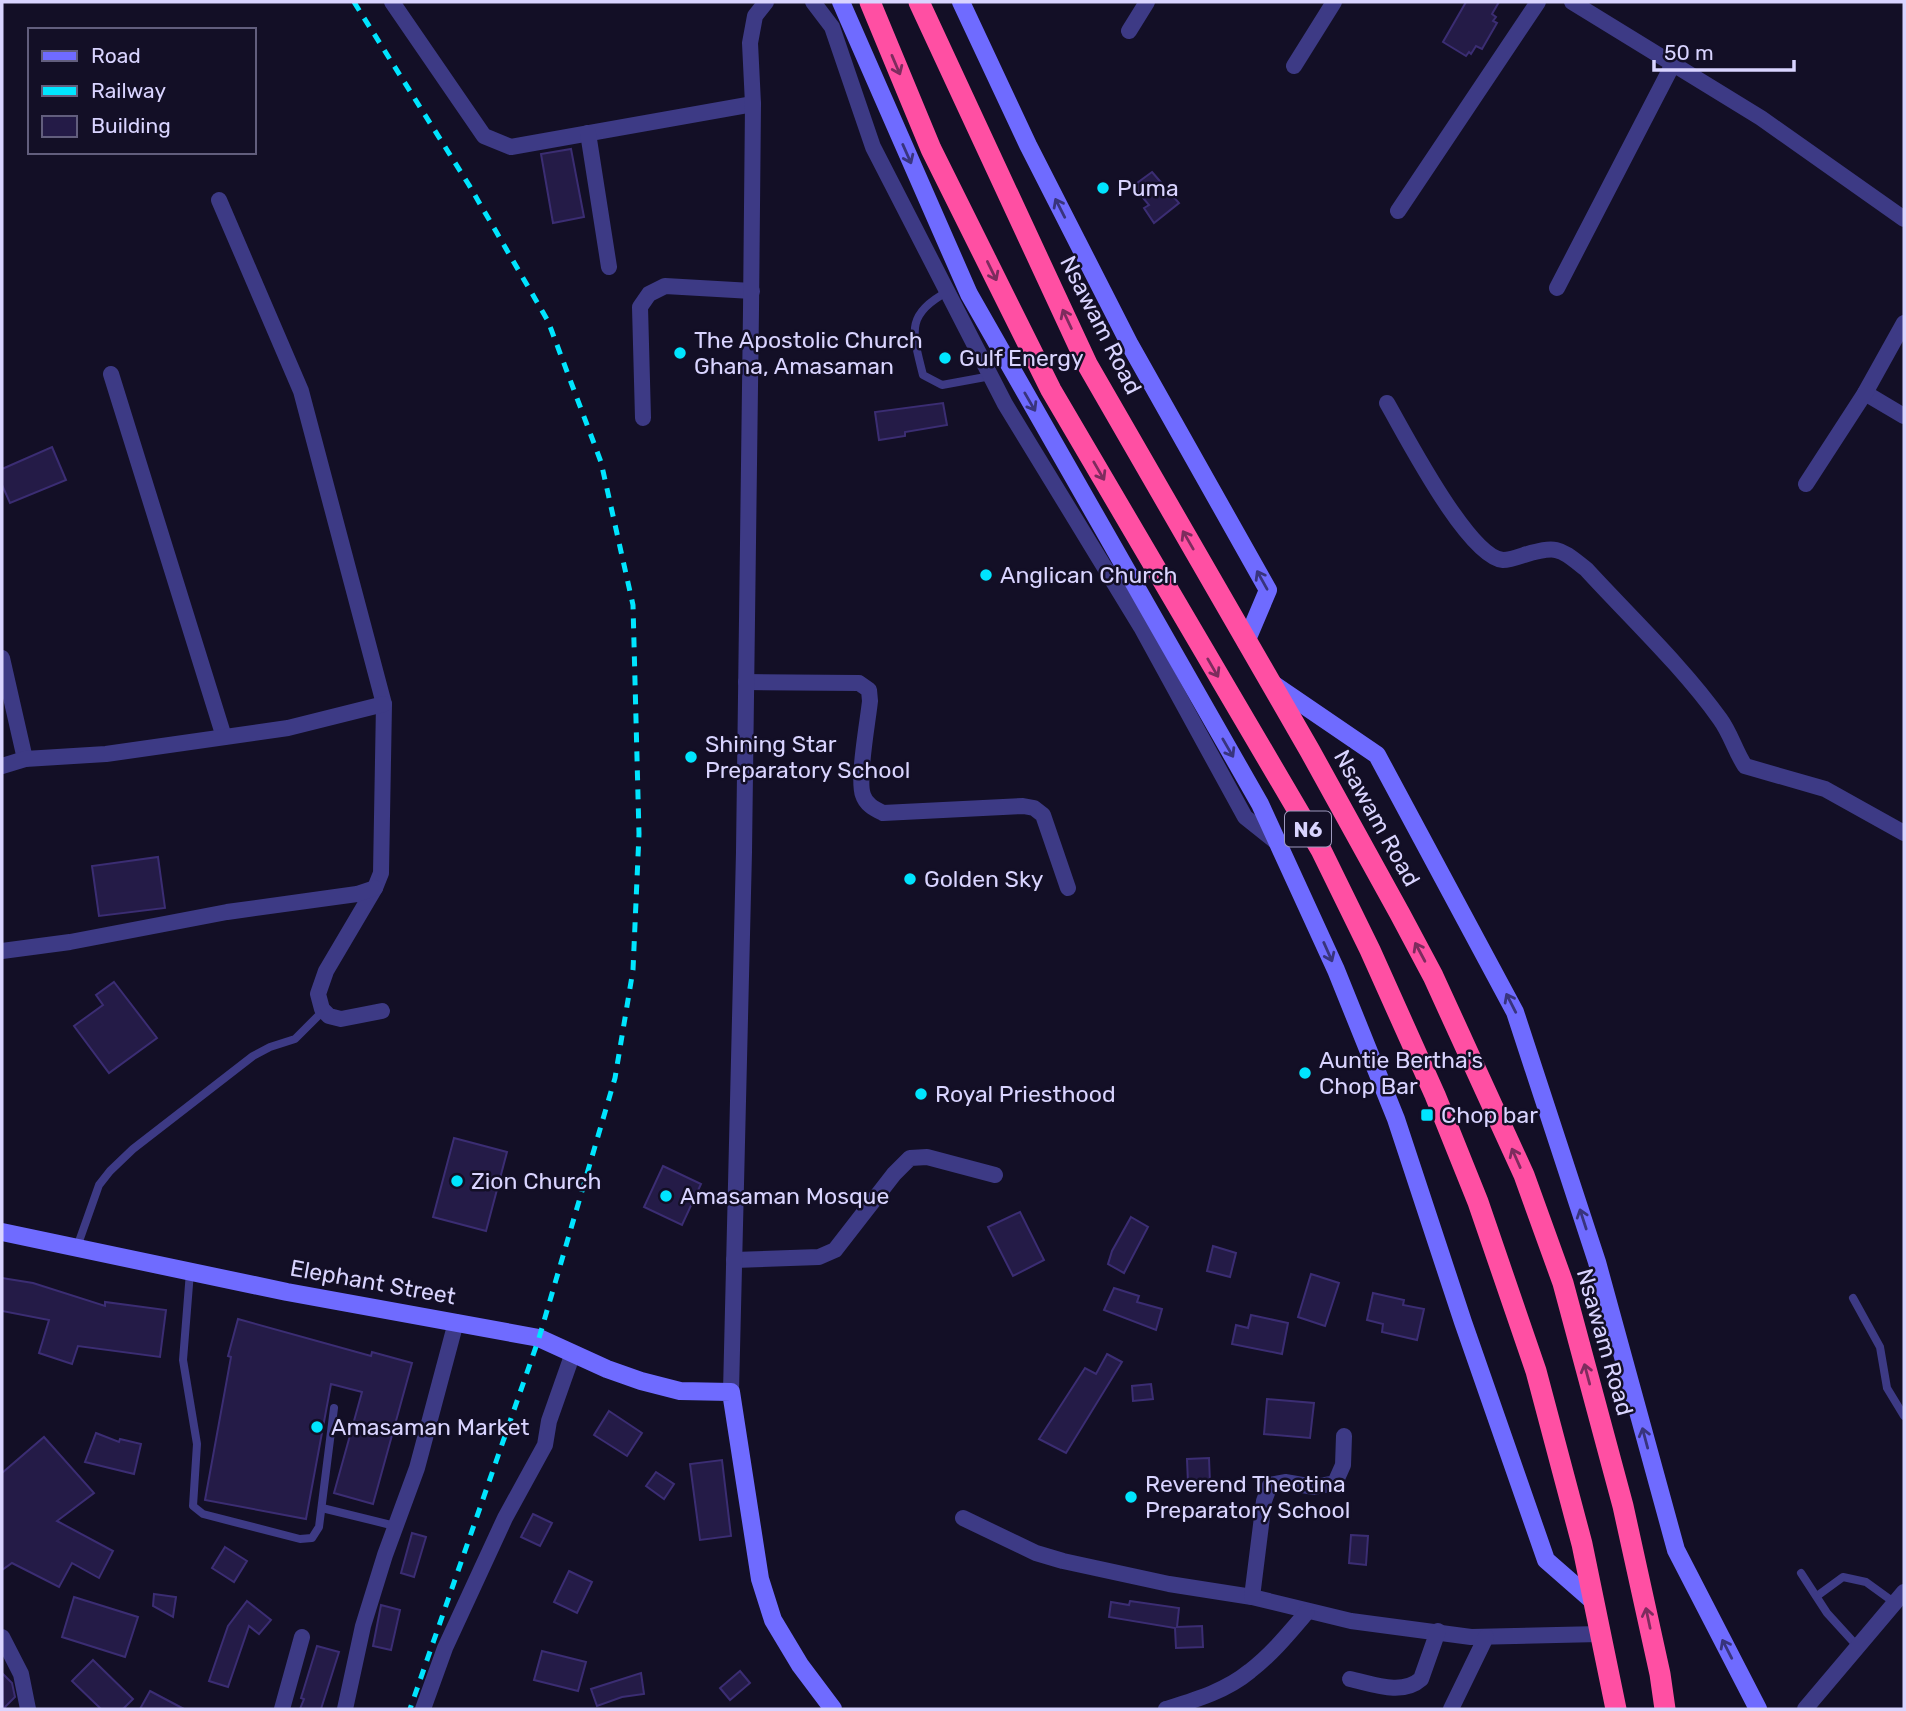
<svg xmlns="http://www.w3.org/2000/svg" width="1906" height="1711" viewBox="0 0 1906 1711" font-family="Rubik,sans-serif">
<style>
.building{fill:#241b47;stroke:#3b2d73;stroke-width:2}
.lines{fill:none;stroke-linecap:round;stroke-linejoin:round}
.lane{stroke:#3d3a85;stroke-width:8}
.street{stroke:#3d3a85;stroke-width:16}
.secondary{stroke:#6f6bff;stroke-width:18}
.highway{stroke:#ff4fa3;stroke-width:21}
.rail{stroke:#00e5ff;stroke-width:5;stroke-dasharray:10 9;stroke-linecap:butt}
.oneway{stroke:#7d2c5e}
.oneway2{stroke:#38347d}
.poi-dot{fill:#00e5ff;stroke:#130f26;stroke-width:2.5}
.labels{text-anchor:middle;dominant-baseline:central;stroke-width:5;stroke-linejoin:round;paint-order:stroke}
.shield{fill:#130f26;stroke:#9e99be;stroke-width:2}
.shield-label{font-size:21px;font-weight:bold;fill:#d9d4ff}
.poi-label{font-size:23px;fill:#d9d4ff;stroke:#130f26;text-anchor:start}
.street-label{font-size:23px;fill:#d9d4ff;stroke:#130f26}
</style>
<rect width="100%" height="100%" fill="#130f26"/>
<g class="building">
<polygon points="1466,2 1499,2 1492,14 1496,17 1493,21 1497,23 1482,49 1476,46 1471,54 1469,52 1466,56 1443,42"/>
<polygon points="571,149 584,217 553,223 541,154"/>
<polygon points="1152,172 1179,203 1154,223 1144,208 1149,205 1133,186"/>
<polygon points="943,403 947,425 905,432 905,436 879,440 875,412"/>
<polygon points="52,447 66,480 10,503 2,485 2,469"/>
<polygon points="158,857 165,908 99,916 92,866"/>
<polygon points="114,982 157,1038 109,1073 74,1026 103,1005 96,995"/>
<polygon points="454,1138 507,1152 486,1231 433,1217"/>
<polygon points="663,1166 701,1184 682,1225 644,1207"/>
<polygon points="1020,1212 1044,1260 1013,1276 988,1227"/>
<polygon points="1131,1217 1148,1227 1124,1273 1108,1264 1112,1251"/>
<polygon points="1213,1246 1236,1253 1230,1277 1207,1271"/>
<polygon points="1311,1274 1339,1283 1325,1326 1298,1317"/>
<polygon points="2,1278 33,1283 105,1306 105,1302 166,1310 160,1357 78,1346 72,1364 39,1353 49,1320 2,1311"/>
<polygon points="1114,1288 1139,1296 1137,1302 1162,1309 1156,1330 1104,1310"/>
<polygon points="1373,1293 1404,1300 1403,1305 1424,1309 1417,1340 1382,1332 1383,1324 1367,1320"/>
<polygon points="1251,1315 1288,1323 1282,1354 1232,1344 1236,1325 1248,1328"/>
<polygon points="238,1319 371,1356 372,1352 412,1363 373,1504 334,1493 362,1392 331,1384 306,1519 205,1500 231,1357 228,1356"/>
<polygon points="1107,1354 1122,1362 1066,1453 1039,1439 1085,1368 1096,1374"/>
<polygon points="1151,1384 1153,1399 1133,1401 1132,1386"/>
<polygon points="1267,1399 1314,1403 1310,1438 1264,1434"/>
<polygon points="609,1411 642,1433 627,1456 594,1435"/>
<polygon points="96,1433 119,1442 120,1439 141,1444 134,1474 85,1462"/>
<polygon points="44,1437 94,1493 57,1521 113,1551 99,1578 72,1563 59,1587 12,1563 2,1570 2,1473"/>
<polygon points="1209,1458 1210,1483 1188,1483 1187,1459"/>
<polygon points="722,1460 731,1536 700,1540 690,1464"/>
<polygon points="656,1472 674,1484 664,1499 646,1486"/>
<polygon points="533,1514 552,1523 540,1546 521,1537"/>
<polygon points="412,1533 426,1537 414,1577 401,1573"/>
<polygon points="1351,1535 1368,1536 1366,1565 1349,1563"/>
<polygon points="225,1547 247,1561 234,1582 212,1568"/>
<polygon points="569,1571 592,1582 577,1613 554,1602"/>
<polygon points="154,1594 176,1597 173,1617 153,1606"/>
<polygon points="74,1597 138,1617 125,1657 62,1637"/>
<polygon points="247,1601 271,1620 259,1634 249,1626 228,1687 209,1681 228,1626"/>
<polygon points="1130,1601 1179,1608 1177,1627 1202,1626 1203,1647 1176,1648 1175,1628 1109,1617 1111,1602 1129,1605"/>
<polygon points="381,1605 400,1610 391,1650 373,1646"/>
<polygon points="317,1646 339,1652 321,1709 300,1709 304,1699 301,1698"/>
<polygon points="542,1651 586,1662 578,1691 534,1680"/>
<polygon points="93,1660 133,1699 123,1709 101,1709 72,1681"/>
<polygon points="740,1671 750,1683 730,1700 720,1688"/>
<polygon points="2,1673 12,1683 15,1697 3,1709"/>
<polygon points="641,1673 644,1694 622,1697 597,1706 591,1689"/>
<polygon points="150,1691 184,1709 140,1709"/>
</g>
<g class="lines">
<g class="lane">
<path d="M947,292C904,315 913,334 923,375L942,385L991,376"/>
<polyline points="77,1247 99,1185 110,1171 133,1149 253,1056 270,1047 295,1039 324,1010"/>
<polyline points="190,1272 183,1360 197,1444 193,1506 203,1514 300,1539 312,1538 319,1527 334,1408"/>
<polyline points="1853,1298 1880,1347 1887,1388 1904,1416"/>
<polyline points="322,1508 395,1526"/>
<polyline points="1801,1573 1827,1613 1858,1647"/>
<polyline points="1817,1596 1843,1577 1866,1582 1895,1603"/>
</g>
<g class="street">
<polyline points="392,2 484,136 511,147 753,104"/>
<polyline points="813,2 832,27 873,147 1005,404 1141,627 1245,817 1279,844"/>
<polyline points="1572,2 1761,118 1904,219"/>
<polyline points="1129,31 1147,2"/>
<polyline points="1294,66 1334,2"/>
<polyline points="588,133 609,267"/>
<polyline points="219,200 301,391 384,704 381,873 375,888 326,971 318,994 322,1009 329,1016 341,1019 382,1011"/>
<polyline points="1398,211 1538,2"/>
<polyline points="1557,288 1673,64"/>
<polyline points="111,374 224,737"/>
<polyline points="1865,393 1904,416"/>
<path d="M1387,403C1405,434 1468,557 1503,560C1509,560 1518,557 1524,555C1558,545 1559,548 1586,569C1629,616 1683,667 1720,719C1731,734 1735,751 1745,766L1825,789L1904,833"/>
<polyline points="643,418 640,307 649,294 665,286 752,291"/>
<polyline points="1806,484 1865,393 1904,323"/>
<polyline points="2,658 25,759"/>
<path d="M746,682L859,683L869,690L870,701C868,721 857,779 863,795C866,805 875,809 883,813L1023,806L1034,808L1043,815L1068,888"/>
<polyline points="2,766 25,759 106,754 288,728 384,704"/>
<polyline points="2,951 70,942 227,912 357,894 375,888"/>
<polyline points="734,1260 819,1257 835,1250 894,1174 910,1158 927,1157 995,1175"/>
<polyline points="731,1392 744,852 751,310 753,104 750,43 755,16 766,2"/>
<polyline points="963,1518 1036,1553 1063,1561 1169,1584 1252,1597 1351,1621 1471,1637 1600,1634"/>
<polyline points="1252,1597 1264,1501 1270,1485 1285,1482 1314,1487 1335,1483 1343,1465 1344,1436"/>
<polyline points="2,1637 21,1674 28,1709"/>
<path d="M1350,1679C1373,1684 1402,1696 1421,1679L1438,1631"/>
<polyline points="282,1709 302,1637"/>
<polyline points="345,1709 363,1626 385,1555 417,1468 456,1322"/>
<polyline points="423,1709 445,1648 505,1518 545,1445 549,1421 573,1353"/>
<path d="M1166,1709C1195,1700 1226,1691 1250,1671C1272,1654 1289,1633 1307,1612"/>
<polyline points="1451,1709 1486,1637"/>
<polyline points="1805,1709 1904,1592"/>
</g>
<g class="secondary">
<polyline points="841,2 969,294 1260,804 1336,970 1396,1119 1463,1322 1546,1560 1594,1602"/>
<polyline points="961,2 1028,145 1130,345 1268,590 1246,642"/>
<polyline points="1270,682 1377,755 1515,1012 1597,1262 1676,1550 1758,1709"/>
<polyline points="2,1232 287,1292 539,1338 607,1369 641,1381 680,1391 731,1392 760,1579 773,1620 800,1665 833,1709"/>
</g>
<g class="highway">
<polyline points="870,2 931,149 1051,390 1321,850 1370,950 1435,1095 1478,1202 1536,1371 1582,1544 1616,1709"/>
<polyline points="919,2 1087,364 1310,751 1400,914 1433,976 1524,1175 1563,1283 1623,1506 1660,1674 1665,1709"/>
</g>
<polyline class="rail" points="354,2 469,185 548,321 601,462 633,605 639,834 633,970 615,1078 539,1338 410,1709"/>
</g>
<defs><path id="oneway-shaft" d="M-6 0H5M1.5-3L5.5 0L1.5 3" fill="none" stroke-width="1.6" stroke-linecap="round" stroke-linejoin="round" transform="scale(1.75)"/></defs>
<g class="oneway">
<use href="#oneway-shaft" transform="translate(896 65) rotate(67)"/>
<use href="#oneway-shaft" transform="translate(992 271) rotate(64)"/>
<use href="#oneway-shaft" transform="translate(1067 319) rotate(-115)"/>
<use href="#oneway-shaft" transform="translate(1099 471) rotate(60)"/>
<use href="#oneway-shaft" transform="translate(1188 540) rotate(-120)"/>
<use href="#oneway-shaft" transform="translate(1213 668) rotate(60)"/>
<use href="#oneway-shaft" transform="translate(1420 952) rotate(-118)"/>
<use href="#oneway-shaft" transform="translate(1516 1158) rotate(-114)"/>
<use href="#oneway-shaft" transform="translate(1587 1374) rotate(-105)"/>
<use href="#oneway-shaft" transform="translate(1648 1618) rotate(-102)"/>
</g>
<g class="oneway2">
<use href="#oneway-shaft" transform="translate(907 154) rotate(66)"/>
<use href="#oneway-shaft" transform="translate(1060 208) rotate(-117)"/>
<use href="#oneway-shaft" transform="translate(1030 402) rotate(60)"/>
<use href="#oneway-shaft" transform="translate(1262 580) rotate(-119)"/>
<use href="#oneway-shaft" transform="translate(1228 748) rotate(60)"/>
<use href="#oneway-shaft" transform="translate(1328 952) rotate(66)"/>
<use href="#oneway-shaft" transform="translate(1511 1003) rotate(-117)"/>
<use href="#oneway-shaft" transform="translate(1583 1219) rotate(-108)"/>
<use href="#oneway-shaft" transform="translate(1645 1438) rotate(-105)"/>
<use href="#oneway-shaft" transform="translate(1727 1649) rotate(-117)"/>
</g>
<g class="poi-dot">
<circle cx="1103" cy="188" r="7"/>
<circle cx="680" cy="353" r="7"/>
<circle cx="945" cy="358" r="7"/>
<circle cx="986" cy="575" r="7"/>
<circle cx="691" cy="757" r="7"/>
<circle cx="910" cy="879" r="7"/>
<circle cx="1305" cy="1073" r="7"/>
<circle cx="921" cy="1094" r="7"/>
<rect x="1420" y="1108" width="14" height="14" rx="3.5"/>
<circle cx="457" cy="1181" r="7"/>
<circle cx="666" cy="1196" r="7"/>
<circle cx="317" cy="1427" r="7"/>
<circle cx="1131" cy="1497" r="7"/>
</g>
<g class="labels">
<rect class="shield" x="1285" y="811.5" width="46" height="35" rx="5"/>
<g class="shield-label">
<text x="1308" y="829">N6</text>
</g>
<g class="poi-label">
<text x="1117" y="188">Puma</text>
<text x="694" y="340">The Apostolic Church<tspan x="694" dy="26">Ghana, Amasaman</tspan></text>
<text x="959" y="358">Gulf Energy</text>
<text x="1000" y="575">Anglican Church</text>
<text x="705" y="744">Shining Star<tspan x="705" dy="26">Preparatory School</tspan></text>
<text x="924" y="879">Golden Sky</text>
<text x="1319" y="1060">Auntie Bertha's<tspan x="1319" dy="26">Chop Bar</tspan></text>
<text x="935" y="1094">Royal Priesthood</text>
<text x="1441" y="1115">Chop bar</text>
<text x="471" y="1181">Zion Church</text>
<text x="680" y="1196">Amasaman Mosque</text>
<text x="331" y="1427">Amasaman Market</text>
<text x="1145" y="1484">Reverend Theotina<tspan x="1145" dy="26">Preparatory School</tspan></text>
</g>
<g class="street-label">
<text transform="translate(1101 325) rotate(63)">Nsawam Road</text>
<text transform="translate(1377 818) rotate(61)">Nsawam Road</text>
<text transform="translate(373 1282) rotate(10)">Elephant Street</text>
<text transform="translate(1605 1342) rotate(74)">Nsawam Road</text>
</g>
</g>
<rect width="1906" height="1711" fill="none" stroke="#d9d4ff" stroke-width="7"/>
<rect x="28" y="28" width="228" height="126" fill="#130f26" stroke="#625e7d" stroke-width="2"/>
<rect x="42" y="51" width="35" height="10" fill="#6f6bff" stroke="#625e7d" stroke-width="2"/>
<text x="91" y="63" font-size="21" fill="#d9d4ff">Road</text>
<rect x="42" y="86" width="35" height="10" fill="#00e5ff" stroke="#625e7d" stroke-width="2"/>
<text x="91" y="98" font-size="21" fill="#d9d4ff">Railway</text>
<rect x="42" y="116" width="35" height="21" fill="#241b47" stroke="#625e7d" stroke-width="2"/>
<text x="91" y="133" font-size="21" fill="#d9d4ff">Building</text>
<path d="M1654 60v10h140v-10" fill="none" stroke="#d9d4ff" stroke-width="3.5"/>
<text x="1664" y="60" font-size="21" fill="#d9d4ff" stroke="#130f26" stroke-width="5" paint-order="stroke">50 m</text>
</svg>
